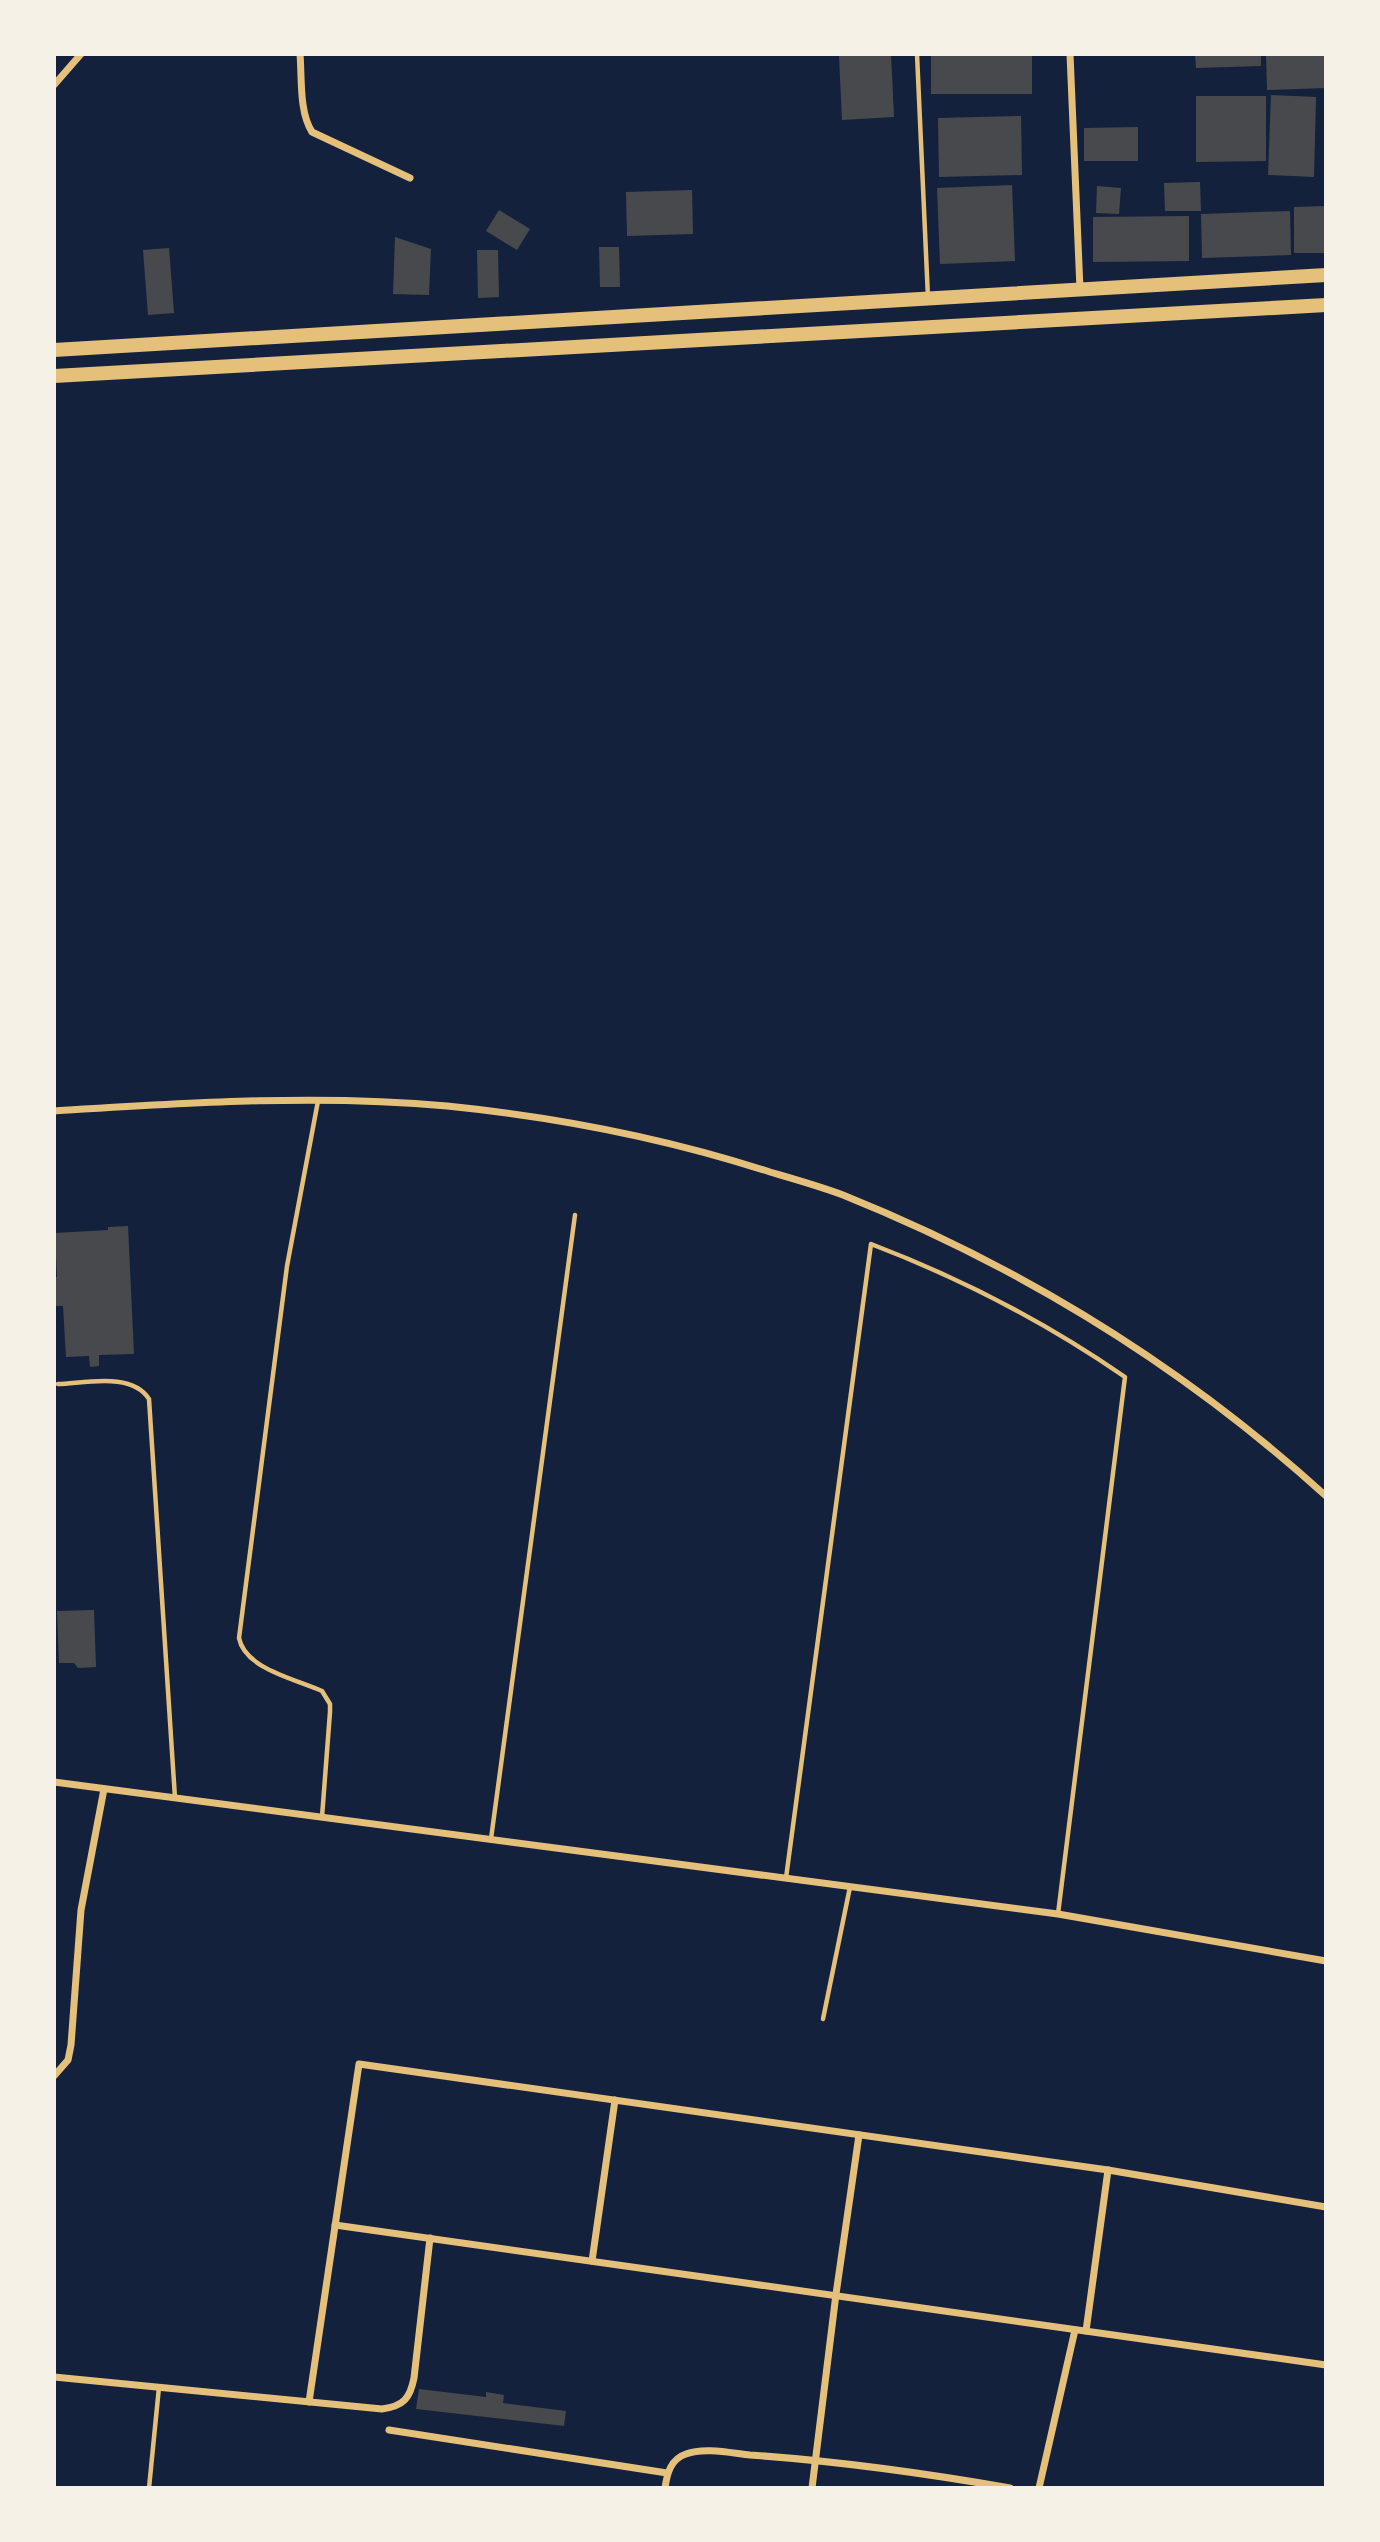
<svg xmlns="http://www.w3.org/2000/svg" width="1380" height="2542" viewBox="0 0 1380 2542" font-family="Barlow,sans-serif">
<style>
.building{fill:#48494c}
.lines{fill:none;stroke-linecap:round;stroke-linejoin:round}
.service{stroke:#e5c07b;stroke-width:4.5}
.minor{stroke:#e5c07b;stroke-width:7}
.secondary{stroke:#e5c07b;stroke-width:14}
</style>
<rect width="100%" height="100%" fill="#14213d"/>
<g class="building">
<polygon points="870,54 891,54 894,117 842,120 839,56"/>
<rect x="931" y="54" width="101" height="40"/>
<polygon points="1195,54 1261,54 1261,66 1196,68"/>
<polygon points="1266,54 1326,54 1326,88 1267,90"/>
<polygon points="1271,95 1316,97 1314,177 1268,175"/>
<polygon points="1196,96 1266,96 1266,161 1196,162"/>
<polygon points="1021,116 1022,175 939,177 938,118"/>
<polygon points="1138,127 1138,161 1084,161 1084,128"/>
<polygon points="1200,182 1201,211 1165,211 1164,183"/>
<polygon points="1012,185 1015,261 940,264 937,188"/>
<polygon points="1097,186 1121,188 1119,214 1096,213"/>
<polygon points="692,190 693,234 627,236 626,192"/>
<polygon points="1326,206 1326,253 1294,253 1294,207"/>
<polygon points="499,210 530,229 517,250 486,231"/>
<polygon points="1290,211 1291,255 1202,258 1201,214"/>
<polygon points="1189,216 1189,261 1093,262 1093,217"/>
<polygon points="395,237 431,249 429,295 393,294"/>
<polygon points="599,247 619,247 620,287 600,287"/>
<polygon points="169,248 174,313 148,315 143,250"/>
<polygon points="477,250 498,250 499,297 478,298"/>
<polygon points="128,1226 134,1354 99,1355 99,1366 90,1367 89,1356 66,1357 63,1306 54,1306 54,1277 57,1277 55,1233 108,1230 108,1227"/>
<polygon points="94,1610 96,1667 78,1668 74,1663 59,1663 57,1611"/>
<polygon points="419,2389 486,2397 486,2392 504,2395 503,2403 566,2411 564,2426 416,2409"/>
</g>
<g class="lines">
<g class="service">
<polyline points="917,54 928,298"/>
<path d="M318,1101L287,1266L239,1638C245,1669 296,1679 322,1691L330,1704V1712L322,1817"/>
<path d="M58,1384C86,1383 132,1372 149,1399L175,1798"/>
<polyline points="491,1839 575,1215"/>
<path d="M786,1878L871,1244C960,1278 1047,1323 1125,1377L1058,1914"/>
<polyline points="823,2019 850,1887"/>
<polyline points="149,2488 159,2387"/>
</g>
<g class="minor">
<path d="M300,54C302,78 299,112 312,132L410,178"/>
<polyline points="1070,54 1080,289"/>
<polyline points="54,85 81,54"/>
<path d="M54,1111C184,1103 317,1094 447,1106C557,1117 665,1138 770,1172C794,1179 819,1186 843,1195C1022,1267 1183,1366 1326,1496"/>
<polyline points="54,1782 1058,1914 1326,1961"/>
<polyline points="54,2076 68,2060 71,2045 81,1910 104,1789"/>
<polyline points="335,2225 1326,2365"/>
<polyline points="592,2261 615,2100"/>
<polyline points="1086,2331 1108,2170"/>
<path d="M54,2377L382,2409C404,2406 410,2398 414,2378L430,2238"/>
<polyline points="309,2402 359,2064 1108,2170 1326,2207"/>
<polyline points="389,2430 667,2473"/>
<path d="M665,2488C667,2473 671,2459 686,2454C704,2447 731,2453 750,2455C837,2461 924,2473 1010,2488"/>
<polyline points="812,2488 836,2294 859,2135"/>
<polyline points="1039,2488 1075,2330"/>
</g>
<g class="secondary">
<polyline points="54,350 1326,275"/>
<polyline points="54,376 1326,305"/>
</g>
</g>
<rect width="1380" height="2542" fill="none" stroke="#f6f1e7" stroke-width="112"/>
</svg>
